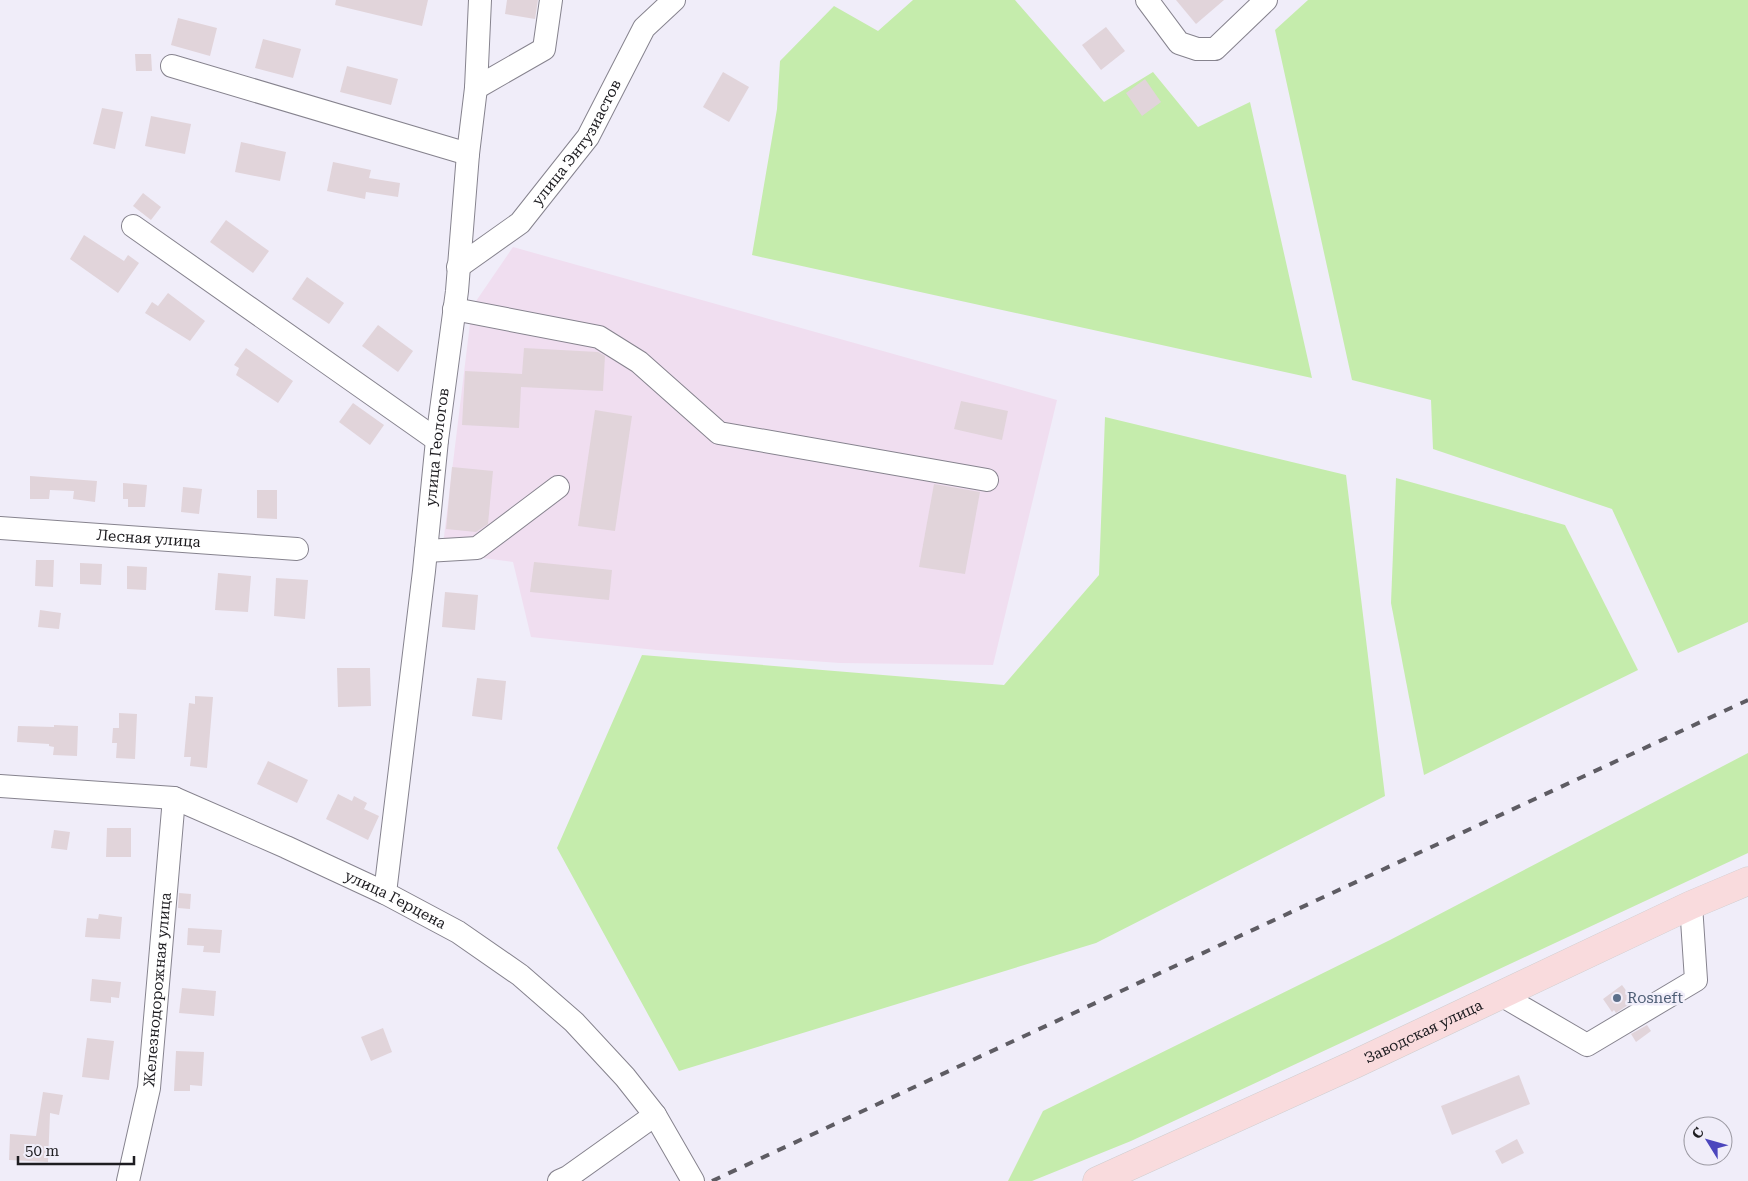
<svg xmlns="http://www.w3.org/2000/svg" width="1748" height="1181" viewBox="0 0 1748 1181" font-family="'Roboto Serif',serif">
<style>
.industrial{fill:#f0def0}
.green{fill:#c5ecac}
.building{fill:#e1d4da}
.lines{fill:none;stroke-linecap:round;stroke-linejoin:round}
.minor-casing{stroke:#86838e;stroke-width:24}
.major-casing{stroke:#cecdce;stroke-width:29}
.minor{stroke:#fff;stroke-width:22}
.major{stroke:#f9dbdd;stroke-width:28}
.rail{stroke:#5e5c63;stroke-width:4;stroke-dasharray:9 9;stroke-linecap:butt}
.service-dot{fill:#5c6f8a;stroke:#f0edf9;stroke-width:2}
.labels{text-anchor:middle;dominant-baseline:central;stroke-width:5;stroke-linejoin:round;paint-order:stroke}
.street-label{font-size:15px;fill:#1e1d21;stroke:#f0edf9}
.service-label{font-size:15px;fill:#4e5e75;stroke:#f0edf9;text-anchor:start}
</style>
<rect width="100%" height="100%" fill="#f0edf9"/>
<polygon class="industrial" points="513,247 1057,400 993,665 840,663 656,650 531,637 513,562 442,553 472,307"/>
<g class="green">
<polygon points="913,0 1015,0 1104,102 1153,72 1198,127 1250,102 1312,378 752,255 777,109 780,61 834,6 878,31"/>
<polygon points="1308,0 1748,0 1748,622 1678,653 1612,509 1433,449 1431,400 1352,380 1275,30"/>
<polygon points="1105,417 1346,475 1385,796 1096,943 679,1071 557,848 642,655 1004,685 1099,575"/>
<polygon points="1396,478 1565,525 1638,670 1424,775 1391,603"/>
<polygon points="1748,753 1748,853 1131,1141 1032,1181 1008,1181 1043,1111 1390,940"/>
</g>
<g class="building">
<polygon points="336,0 428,0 422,26 335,5"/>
<polygon points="507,0 538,0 535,19 505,14"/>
<polygon points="1176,0 1224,0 1196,24"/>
<polygon points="178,18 217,28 210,56 171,45"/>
<polygon points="1106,27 1125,51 1101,70 1082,45"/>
<polygon points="263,39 301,49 293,78 255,68"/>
<polygon points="135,54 151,54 152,71 136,71"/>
<polygon points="347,66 398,79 391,105 340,92"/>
<polygon points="723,72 749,87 729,122 703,107"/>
<polygon points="1145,79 1161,102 1142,116 1126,93"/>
<polygon points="102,108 123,112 115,149 93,144"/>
<polygon points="151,116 191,124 185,154 145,146"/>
<polygon points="241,142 286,152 280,181 235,172"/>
<polygon points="333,162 371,170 369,178 400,183 398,197 366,192 365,199 327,191"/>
<polygon points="143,193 161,207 151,220 133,206"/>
<polygon points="226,220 269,251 253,273 210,242"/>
<polygon points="84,235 124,261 128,255 139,263 118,293 70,259"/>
<polygon points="307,277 344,303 329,324 292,299"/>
<polygon points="168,293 205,321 190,341 145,313 152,302 158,306"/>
<polygon points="378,325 413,351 398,372 362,346"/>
<polygon points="246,348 293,381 278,403 236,375 239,368 234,365"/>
<polygon points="524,348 598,352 605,356 603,391 521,387 519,428 462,425 465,371 522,374"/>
<polygon points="961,401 1008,411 1002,440 954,429"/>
<polygon points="353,403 384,425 370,445 339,422"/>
<polygon points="595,410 632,416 615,531 578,526"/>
<polygon points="452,467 493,471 488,524 476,532 446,529"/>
<polygon points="30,476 97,481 95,502 73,499 74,491 50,490 49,499 30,499"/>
<polygon points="123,483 147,485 145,507 128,507 128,499 123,499"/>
<polygon points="934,484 980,492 965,574 919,567"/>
<polygon points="183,487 202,489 199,514 181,512"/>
<polygon points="257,490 277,490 277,519 257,518"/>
<polygon points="36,560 54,560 53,587 35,586"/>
<polygon points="534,562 612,570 609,600 530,592"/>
<polygon points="80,563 102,564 101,585 80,584"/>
<polygon points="127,566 147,567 146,590 127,589"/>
<polygon points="218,573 251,576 248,612 215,610"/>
<polygon points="276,578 308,580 305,619 274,616"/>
<polygon points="445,592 478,595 475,630 442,627"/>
<polygon points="40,610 61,613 59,629 38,627"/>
<polygon points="337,668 370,668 371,706 338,707"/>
<polygon points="477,678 506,681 502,720 472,716"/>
<polygon points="195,696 213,697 207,768 190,766 191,757 184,757 189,703 195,704"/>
<polygon points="119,713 137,714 135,759 116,758 117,743 112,743 113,728 119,728"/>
<polygon points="54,725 78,726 77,756 53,755 54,747 49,746 49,744 17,742 18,726 54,727"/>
<polygon points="268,761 308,780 297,803 257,784"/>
<polygon points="338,794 352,801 354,796 367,803 364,809 379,816 368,840 326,819"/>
<polygon points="107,828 131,828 131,857 106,857"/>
<polygon points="54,830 70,832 67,850 51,848"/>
<polygon points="179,893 191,894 190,909 178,908"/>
<polygon points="99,914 122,917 120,939 85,937 87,918 98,919"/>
<polygon points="188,928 222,930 220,953 203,952 204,946 187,945"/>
<polygon points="92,979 121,982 119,998 111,997 111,1003 90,1001"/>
<polygon points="1622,985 1631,997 1629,999 1631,1003 1616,1013 1614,1010 1612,1012 1603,999"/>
<polygon points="182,988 216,991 214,1016 179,1013"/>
<polygon points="1647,1025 1651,1031 1636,1042 1631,1034"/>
<polygon points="383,1028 392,1052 371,1061 361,1037"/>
<polygon points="87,1038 114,1041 109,1080 82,1077"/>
<polygon points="176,1051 204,1052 202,1086 190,1085 190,1091 174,1091"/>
<polygon points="1519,1075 1530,1104 1452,1135 1441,1106"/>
<polygon points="43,1092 63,1095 59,1115 50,1113 48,1162 9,1160 10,1134 36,1136"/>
<polygon points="1517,1139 1524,1153 1502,1164 1495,1151"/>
</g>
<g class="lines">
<defs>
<g id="minor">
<polyline points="1147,0 1179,43 1197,49 1215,49 1266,0"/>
<polyline points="172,66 468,154"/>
<polyline points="476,88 544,49 551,0"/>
<polyline points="133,226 437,440"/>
<path id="s1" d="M458,267L520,223L588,137L644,28L674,0"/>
<polyline points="454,309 599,337 639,362 719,433 987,480"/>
<path id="s2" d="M0,528L297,549"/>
<polyline points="426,551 477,548 558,487"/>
<path id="s3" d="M0,786L174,798L286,847L385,893L458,932L520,975L574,1022L625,1077L655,1115L693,1181"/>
<path id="s4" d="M385,893L424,571L437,440L457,291L468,154L476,88L480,0"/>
<polyline points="1501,995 1587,1045 1696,980 1691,905"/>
<path id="s5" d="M128,1181L149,1088L174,798"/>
<polyline points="559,1181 568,1177 655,1115"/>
</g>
<g id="major">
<path id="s6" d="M1097,1181L1355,1064L1691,905L1748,881"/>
</g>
</defs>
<use href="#minor" class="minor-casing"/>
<use href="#major" class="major-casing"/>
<use href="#minor" class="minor"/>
<use href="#major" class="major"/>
<polyline class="rail" points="712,1181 1748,700"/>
</g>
<circle class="service-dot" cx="1617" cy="998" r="5"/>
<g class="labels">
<g class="street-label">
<text stroke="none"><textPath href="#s1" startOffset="175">улица Энтузиастов</textPath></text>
<text stroke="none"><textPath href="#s4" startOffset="449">улица Геологов</textPath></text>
<text stroke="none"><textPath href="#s2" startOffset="149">Лесная улица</textPath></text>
<text stroke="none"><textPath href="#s3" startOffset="418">улица Герцена</textPath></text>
<text stroke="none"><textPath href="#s5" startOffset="194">Железнодорожная улица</textPath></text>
<text stroke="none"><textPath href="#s6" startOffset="359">Заводская улица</textPath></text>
</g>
<g class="service-label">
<text x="1627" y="998">Rosneft</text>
</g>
</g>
<g transform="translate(1708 1141) rotate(307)"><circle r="24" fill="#f0edf9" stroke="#9c9aa3"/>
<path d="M0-4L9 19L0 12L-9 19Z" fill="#4c46bd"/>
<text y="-8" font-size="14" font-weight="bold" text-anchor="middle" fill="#1e1d21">С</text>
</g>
<path d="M18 1156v8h116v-8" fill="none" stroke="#1e1d21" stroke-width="2.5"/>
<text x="25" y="1156" font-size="15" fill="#1e1d21" stroke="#f0edf9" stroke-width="4" paint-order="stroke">50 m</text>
</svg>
